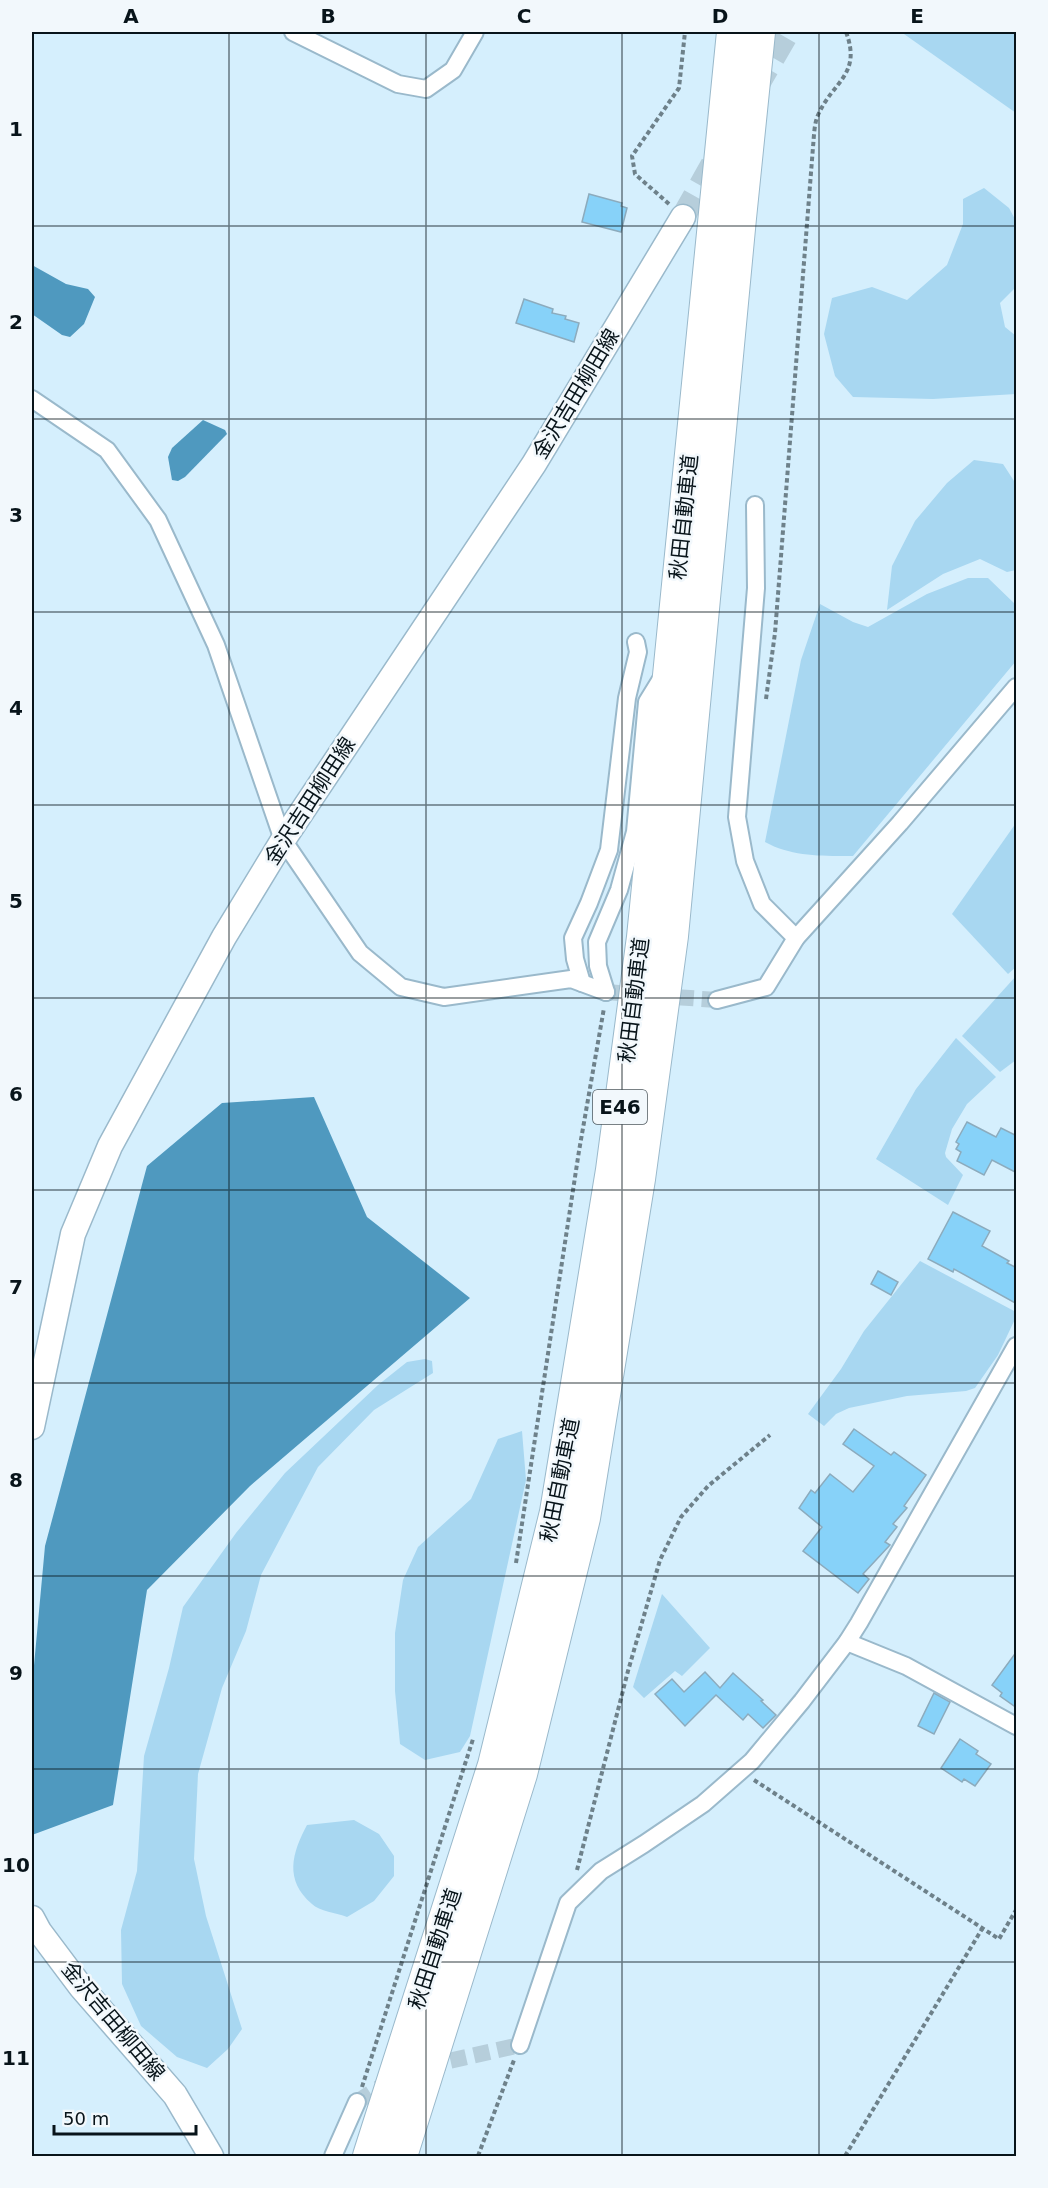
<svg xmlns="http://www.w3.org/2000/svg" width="1048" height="2188" viewBox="0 0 1048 2188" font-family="'DejaVu Sans','Noto Sans JP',sans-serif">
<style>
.green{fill:#a8d7f1}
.water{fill:#4f99bf}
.building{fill:#87d2f9;stroke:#8cabbd;stroke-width:1.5}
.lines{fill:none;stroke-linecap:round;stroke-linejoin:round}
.street-tunnel{stroke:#b6cedb;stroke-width:16;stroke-dasharray:16 8;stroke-linecap:butt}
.secondary-tunnel{stroke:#b6cedb;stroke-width:24;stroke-dasharray:24 12;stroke-linecap:butt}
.street-casing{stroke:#9ab9cb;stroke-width:20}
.secondary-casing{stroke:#9ab9cb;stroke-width:27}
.highway-casing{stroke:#9ab9cb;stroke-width:34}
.path{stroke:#6e818a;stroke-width:4;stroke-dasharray:4.5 3;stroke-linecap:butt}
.street{stroke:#fff;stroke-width:16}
.secondary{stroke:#fff;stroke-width:24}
.highway{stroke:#fff;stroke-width:32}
.grid{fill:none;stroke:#08141a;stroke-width:1.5;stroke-opacity:0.55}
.labels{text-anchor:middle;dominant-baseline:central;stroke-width:5;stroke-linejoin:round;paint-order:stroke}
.shield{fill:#f2f8fc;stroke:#4e585e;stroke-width:1.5}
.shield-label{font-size:20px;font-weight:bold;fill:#08141a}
.street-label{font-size:21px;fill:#08141a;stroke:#f2f8fc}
.neatline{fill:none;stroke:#08141a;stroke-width:2}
.grid-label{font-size:20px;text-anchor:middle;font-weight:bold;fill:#08141a}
</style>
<rect width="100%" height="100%" fill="#d5effd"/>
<g class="green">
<polygon points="905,32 1016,32 1016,113 904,34"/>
<polygon points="984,188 1009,208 1016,221 1016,287 1000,303 1005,327 1016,336 1016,394 933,399 853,397 835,376 824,334 832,298 872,287 907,300 947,265 963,224 963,199"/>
<polygon points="974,460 1003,464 1016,484 1016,570 1007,572 980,559 943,574 887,610 892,566 915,521 947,483"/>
<path d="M968,578H988L1016,605V661L853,856C823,856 792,857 765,842L801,660L820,604L853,622L868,627L927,594Z"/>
<polygon points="1016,823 1016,967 1008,974 952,914"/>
<polygon points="1016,976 1016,1060 1000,1072 962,1036"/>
<polygon points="956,1038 996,1077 967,1104 952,1129 945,1153 946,1157 963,1175 948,1205 876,1159 916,1089"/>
<polygon points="920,1261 1016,1312 1016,1317 998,1355 975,1388 966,1391 907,1396 849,1408 836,1414 824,1426 808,1414 841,1369 864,1331"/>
<polygon points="425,1359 432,1361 433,1373 374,1410 318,1467 261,1575 246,1631 222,1688 198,1774 194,1859 206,1916 242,2029 228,2049 207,2068 177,2057 141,2026 122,1984 121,1930 137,1871 144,1756 169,1668 183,1607 236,1533 285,1473 378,1385 407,1362"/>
<polygon points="522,1431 526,1480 470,1736 460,1752 425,1760 400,1744 395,1691 395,1633 403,1580 418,1547 471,1499 498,1439"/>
<polygon points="662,1594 710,1648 682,1676 675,1671 644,1698 633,1687"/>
<path d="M354,1820L379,1834L394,1856V1876L374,1901L347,1917C337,1913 319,1911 312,1904C284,1880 292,1853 307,1825Z"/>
</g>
<g class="water">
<polygon points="32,265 66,284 88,289 95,297 84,324 70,337 62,335 32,314"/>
<polygon points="203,420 225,430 227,434 185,477 178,481 172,480 168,457 172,448"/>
<polygon points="314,1097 367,1217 470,1298 250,1486 147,1590 113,1805 32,1835 32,1687 45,1546 147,1166 222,1103"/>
</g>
<g class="building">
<polygon points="589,194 622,203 621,206 627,208 621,232 582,222"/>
<polygon points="524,299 553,309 552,313 566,316 565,319 579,323 574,342 516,323"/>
<polygon points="967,1122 996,1137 1001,1128 1017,1136 1017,1173 992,1160 984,1175 957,1161 961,1152 956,1149 959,1144 956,1142"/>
<polygon points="953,1212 990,1231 982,1246 1009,1261 1007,1263 1017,1268 1017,1304 954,1269 953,1272 928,1259"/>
<polygon points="878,1271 898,1282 891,1295 871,1284"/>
<polygon points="854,1429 891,1455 894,1452 926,1475 904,1506 907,1508 893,1524 897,1527 885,1542 890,1545 863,1574 869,1579 858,1593 803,1551 822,1527 799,1508 811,1490 815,1493 830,1474 853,1492 874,1466 843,1444"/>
<polygon points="1017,1651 1017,1708 1000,1696 1002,1693 992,1685"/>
<polygon points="705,1672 720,1688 733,1673 763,1700 761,1701 776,1715 763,1728 748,1714 743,1720 716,1695 685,1726 655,1694 672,1679 684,1692"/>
<polygon points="934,1693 950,1702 934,1734 918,1726"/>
<polygon points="960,1739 978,1751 976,1754 991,1764 975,1786 964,1779 962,1782 941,1768"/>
</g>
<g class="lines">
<g class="street-tunnel">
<polyline points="606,992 717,1000"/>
<polyline points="428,2069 449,2061 520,2045"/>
<polyline points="357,2102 377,2089 393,2082"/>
</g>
<g class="secondary-tunnel">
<polyline points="755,89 788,32"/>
<polyline points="683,217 719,153"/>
</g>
<defs>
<g id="street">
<polyline points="293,32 398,84 426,89 453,70 475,32"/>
<polyline points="32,399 107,450 158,520 216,645 283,840 360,953 401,987 444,997 571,979 606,992"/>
<polyline points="755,505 756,588 737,817 745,861 762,904 796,938"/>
<polyline points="582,983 575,959 573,938 589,903 609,850 627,698 638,652 636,642"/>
<polyline points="606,992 598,966 597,942 619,890 635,832 647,702 663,676"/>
<polyline points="717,1000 766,987 796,938 900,823 1016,687"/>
<polyline points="847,1642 906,1666 1016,1726"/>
<polyline points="520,2045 568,1903 601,1871 644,1844 703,1804 752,1761 802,1701 847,1642 859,1623 1016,1346"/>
<polyline points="333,2156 357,2102"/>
</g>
<g id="secondary">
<polyline points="32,1427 73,1234 110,1146 224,937 283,840 534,464 683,217"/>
<polyline points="32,1918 39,1931 81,1987 175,2095 211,2156"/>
</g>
<g id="highway">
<polyline points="369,2156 494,1765 556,1512 612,1170 643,937 733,32"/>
<polyline points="401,2156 521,1774 584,1518 639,1179 672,936 740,218 759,32"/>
</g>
</defs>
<use href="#street" class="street-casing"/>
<use href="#secondary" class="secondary-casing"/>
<use href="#highway" class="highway-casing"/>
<g class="path">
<polyline points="669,204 635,174 632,156 679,88 685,32"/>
<path d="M766,699L775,633L813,147C814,137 814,124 818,115C833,81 862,75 846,32"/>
<polyline points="516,1563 579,1151 604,1008"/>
<polyline points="754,1780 999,1939 1016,1910"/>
<polyline points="577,1870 628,1671 660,1560 681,1517 708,1486 770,1435"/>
<polyline points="362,2087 473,1739"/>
<polyline points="478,2156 514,2060"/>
<polyline points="845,2156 982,1929"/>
</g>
<use href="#street" class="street"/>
<use href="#secondary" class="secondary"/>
<use href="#highway" class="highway"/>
</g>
<path class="grid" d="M229,32V2156M426,32V2156M622,32V2156M819,32V2156M32,226H1016M32,419H1016M32,612H1016M32,805H1016M32,998H1016M32,1190H1016M32,1383H1016M32,1576H1016M32,1769H1016M32,1962H1016"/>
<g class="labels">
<rect class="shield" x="593" y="1090" width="54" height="34" rx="4.5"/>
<g class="shield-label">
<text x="620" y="1107">E46</text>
</g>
<g class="street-label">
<text transform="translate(576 394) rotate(-59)">金沢吉田柳田線</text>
<text transform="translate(684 517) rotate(-84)">秋田自動車道</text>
<text transform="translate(310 801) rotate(-57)">金沢吉田柳田線</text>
<text transform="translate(634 1000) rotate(-83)">秋田自動車道</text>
<text transform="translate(560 1480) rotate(-79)">秋田自動車道</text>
<text transform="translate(435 1949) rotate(-72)">秋田自動車道</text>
<text transform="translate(113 2021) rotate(50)">金沢吉田柳田線</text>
</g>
</g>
<rect width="1048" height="2188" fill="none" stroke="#f2f8fc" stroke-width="66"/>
<path d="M54 2125v9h142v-9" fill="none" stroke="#08141a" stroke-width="3"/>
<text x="63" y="2125" font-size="18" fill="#08141a" stroke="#f2f8fc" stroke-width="4.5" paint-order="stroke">50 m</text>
<rect x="33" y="33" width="982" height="2122" class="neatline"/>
<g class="grid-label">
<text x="131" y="23">A</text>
<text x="328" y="23">B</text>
<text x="524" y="23">C</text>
<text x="720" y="23">D</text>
<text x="917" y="23">E</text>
<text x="16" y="136">1</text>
<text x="16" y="329">2</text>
<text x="16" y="522">3</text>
<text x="16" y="715">4</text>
<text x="16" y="908">5</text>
<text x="16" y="1101">6</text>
<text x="16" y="1294">7</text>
<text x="16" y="1487">8</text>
<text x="16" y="1680">9</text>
<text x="16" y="1872">10</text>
<text x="16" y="2065">11</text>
</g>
</svg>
